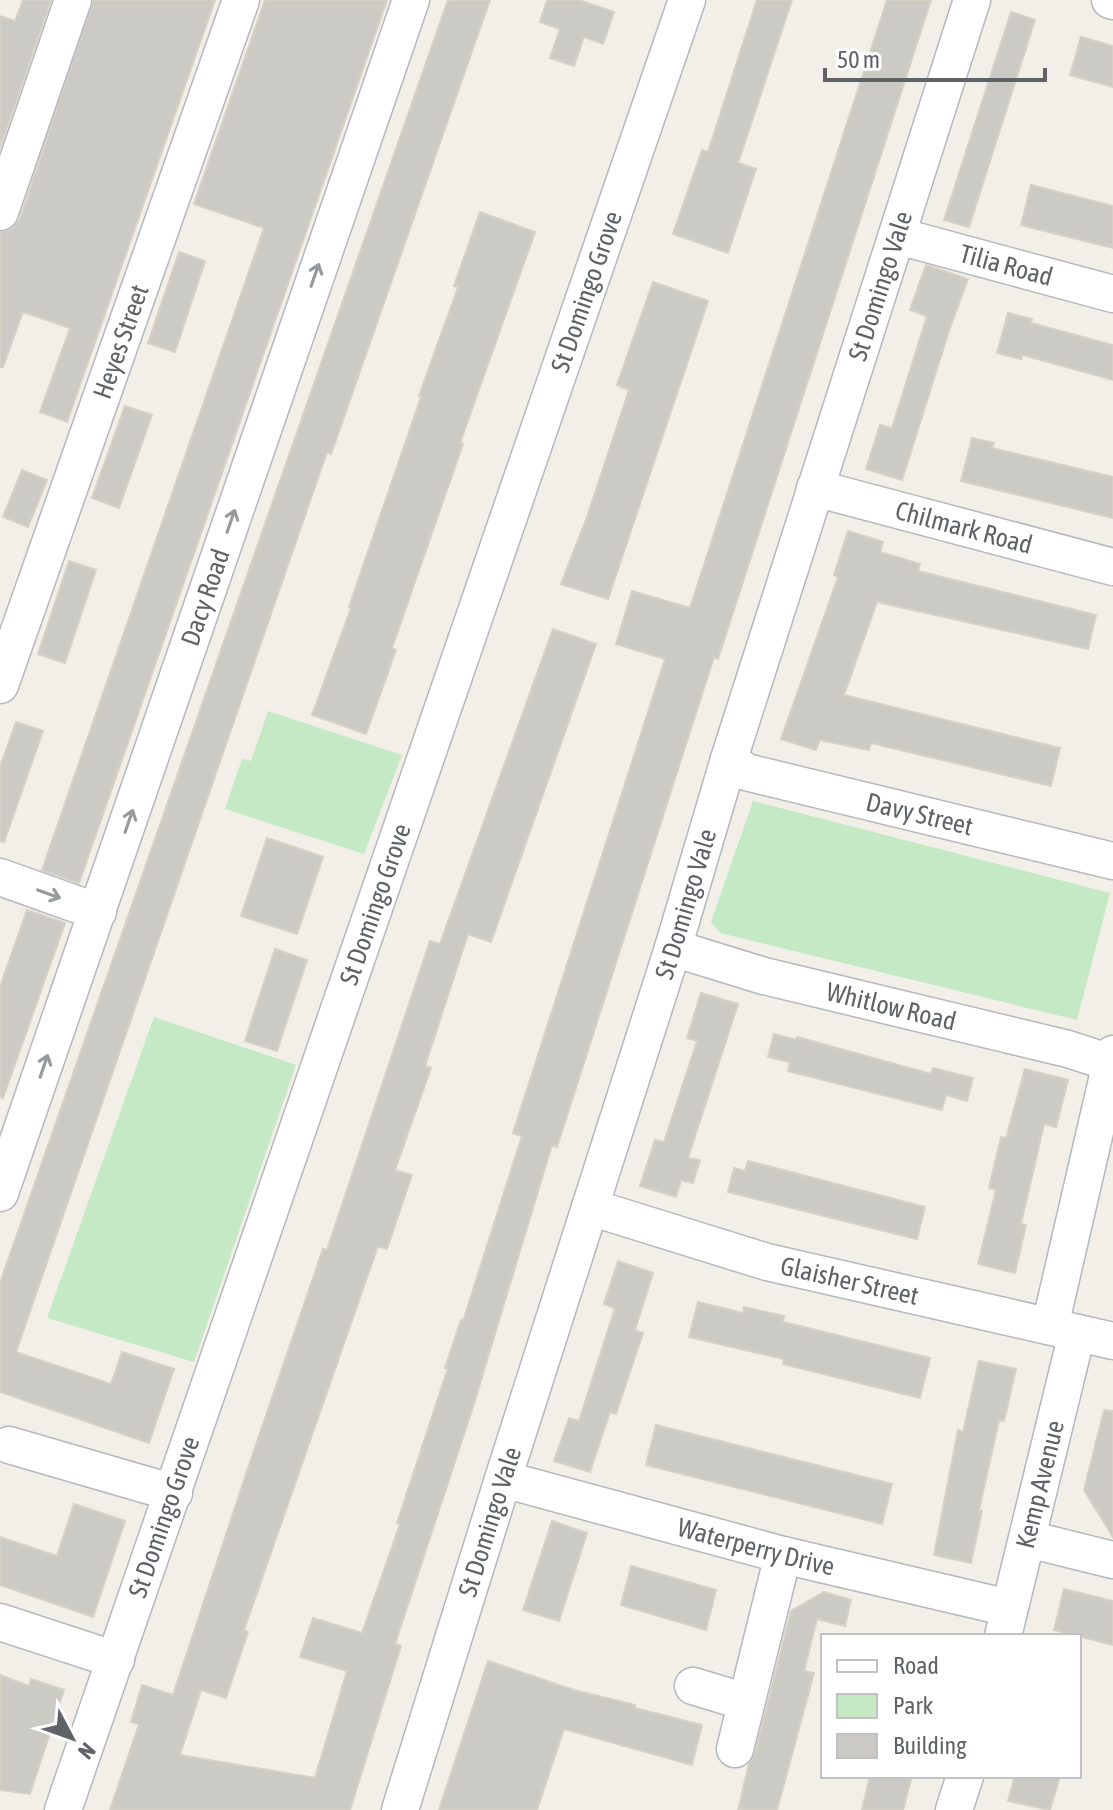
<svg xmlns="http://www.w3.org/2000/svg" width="1113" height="1810" viewBox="0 0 1113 1810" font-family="'Asap Condensed',sans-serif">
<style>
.green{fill:#c5e8c5}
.building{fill:#cccac5;stroke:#d6d1c6;stroke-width:2}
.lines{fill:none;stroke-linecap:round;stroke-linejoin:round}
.street-casing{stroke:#b5b8bc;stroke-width:39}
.street{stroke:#fff;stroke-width:36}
.oneway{stroke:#979a9d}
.labels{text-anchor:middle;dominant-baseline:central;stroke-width:8;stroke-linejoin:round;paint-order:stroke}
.street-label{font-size:26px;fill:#5f6368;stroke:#fff}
</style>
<rect width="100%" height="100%" fill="#f1efe8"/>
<g class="green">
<polygon points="268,711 402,755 364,854 225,809 242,759 251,761"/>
<polygon points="753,801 1110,893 1077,1020 720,933 711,922"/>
<polygon points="154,1017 296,1065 194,1362 47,1318"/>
</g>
<g class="building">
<polygon points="23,0 51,0 0,148 0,16 15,21"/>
<polygon points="93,0 215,0 67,422 40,412 70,328 23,312 3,367 0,367 0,232 13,228 20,219"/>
<polygon points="265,0 387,0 79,883 42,870 264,228 194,204"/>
<polygon points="448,0 490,0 331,454 327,452 16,1352 111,1384 122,1352 174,1369 149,1443 0,1392 0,1283"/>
<polygon points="547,0 579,0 614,12 603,44 584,37 574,66 550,58 560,29 540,22"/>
<polygon points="757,0 792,0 738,163 756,169 728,253 673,234 702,150 708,152"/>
<polygon points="887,0 931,0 718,659 714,657 557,1147 552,1145 472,1410 395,1644 401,1646 350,1810 110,1810 139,1724 131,1722 142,1685 173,1695 249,1465 323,1249 327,1250 430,941 440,944 553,629 596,644 491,942 468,934 425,1066 431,1068 395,1170 412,1175 387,1249 378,1246 244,1630 248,1632 226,1698 201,1690 180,1755 315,1778 347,1671 300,1657 313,1618 362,1633 400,1524 397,1523 448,1368 445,1368 461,1320 463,1321 522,1136 513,1133 665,659 616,644 632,591 690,608"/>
<polygon points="1011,12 1035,20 969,227 944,220"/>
<polygon points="1081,37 1113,46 1113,87 1070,75"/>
<polygon points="1031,185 1113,206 1113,248 1021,225"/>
<polygon points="480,212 535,232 460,443 463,444 392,648 396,650 366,734 312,715 351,608 349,607 421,397 419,396 458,287 454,286"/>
<polygon points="179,252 205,261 175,352 148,343"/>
<polygon points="926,265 968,279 949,331 902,480 866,469 880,425 892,428 927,316 910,310"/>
<polygon points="653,282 708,301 608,599 561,584 587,517 629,390 617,385"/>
<polygon points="1008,313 1032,319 1031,323 1113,345 1113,380 1023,355 1021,359 997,353"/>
<polygon points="125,406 152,415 119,508 92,498"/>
<polygon points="972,438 994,443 992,448 1113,477 1113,518 961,481"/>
<polygon points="22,470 47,480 28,527 3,517"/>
<polygon points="848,531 883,542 880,552 920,564 918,571 1096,615 1088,649 877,602 844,695 1060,748 1051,786 871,743 869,750 820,740 816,750 781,739 838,577 834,575"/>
<polygon points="69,561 96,570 65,663 38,654"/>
<polygon points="16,722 43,731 4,842 0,841 0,767"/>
<polygon points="267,838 323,857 297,934 241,916"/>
<polygon points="27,910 65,923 3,1098 0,1097 0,987"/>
<polygon points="275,949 307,960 277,1051 245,1041"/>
<polygon points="701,993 738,1004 688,1158 700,1160 693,1183 681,1180 676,1197 640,1186 655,1140 664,1142 697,1041 687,1038"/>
<polygon points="774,1034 796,1040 797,1037 931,1074 933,1068 973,1078 967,1101 946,1095 942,1110 788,1071 790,1062 768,1057"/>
<polygon points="1025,1069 1068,1080 1056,1127 1044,1124 1021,1224 1026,1225 1015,1273 978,1264 996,1190 989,1188 1001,1137 1006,1138"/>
<polygon points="748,1161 925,1207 917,1239 728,1192 734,1168 745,1171"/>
<polygon points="618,1261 653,1273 635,1330 643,1333 616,1414 610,1412 590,1472 554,1461 569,1418 579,1421 615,1308 604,1304"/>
<polygon points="698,1302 743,1313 744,1307 784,1316 783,1322 930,1358 920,1398 783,1364 784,1359 689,1337"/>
<polygon points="979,1361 1016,1369 1004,1421 999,1420 979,1510 982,1511 971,1563 934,1555 958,1430 963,1432"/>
<polygon points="1104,1410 1113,1411 1113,1537 1084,1490"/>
<polygon points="656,1425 892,1484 882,1524 646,1465"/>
<polygon points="74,1504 125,1521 93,1617 0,1585 0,1537 57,1556"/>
<polygon points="552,1521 587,1533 559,1621 523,1610"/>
<polygon points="631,1566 716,1590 706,1630 621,1605"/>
<polygon points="1064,1589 1113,1601 1113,1645 1054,1630"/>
<polygon points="824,1592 851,1600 845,1626 817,1619 804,1671 814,1673 777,1810 738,1810 749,1764 755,1754 791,1611"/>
<polygon points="488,1661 574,1690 635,1705 635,1708 702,1725 692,1765 564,1729 537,1810 439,1810"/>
<polygon points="0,1675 29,1686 31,1679 64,1690 30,1794 0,1790"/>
<polygon points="870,1776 912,1776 903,1810 862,1810"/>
<polygon points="1015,1776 1060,1776 1050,1810 1008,1801"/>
</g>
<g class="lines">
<defs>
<g id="street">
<polyline points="1110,0 1113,1"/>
<polyline points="0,212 73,0"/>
<path id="s1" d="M898,236L1113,294"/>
<path id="s2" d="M815,488L1113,567"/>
<path id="s3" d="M0,685L241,0"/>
<path id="s4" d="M729,759L746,772L1113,861"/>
<polyline points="0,877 98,912"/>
<path id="s5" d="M673,948L764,976L1068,1049L1111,1063"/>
<path id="s6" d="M0,1193L411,0"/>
<path id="s7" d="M590,1207L767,1262L1113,1341"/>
<polyline points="1050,1326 1113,1054"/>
<polyline points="9,1445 174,1493"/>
<path id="s8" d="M503,1479L783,1555L1009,1608"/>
<polyline points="1028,1539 1113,1560"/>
<polyline points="0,1622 116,1660"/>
<path id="s9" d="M1003,1636L1077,1333"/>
<polyline points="693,1686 746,1702"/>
<polyline points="735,1749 783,1555"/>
<path id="s10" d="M63,1810L687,0"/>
<path id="s11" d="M400,1810L503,1479L673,948L729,759L972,0"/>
<polyline points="954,1810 965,1776"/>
</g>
</defs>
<use href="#street" class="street-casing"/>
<use href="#street" class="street"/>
</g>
<defs><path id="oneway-shaft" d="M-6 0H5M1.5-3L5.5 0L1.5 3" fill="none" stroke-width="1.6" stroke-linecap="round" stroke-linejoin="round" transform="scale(2)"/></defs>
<g class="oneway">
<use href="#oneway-shaft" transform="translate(315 275) rotate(-71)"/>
<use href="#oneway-shaft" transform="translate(231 521) rotate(-71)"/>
<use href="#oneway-shaft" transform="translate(129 821) rotate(-71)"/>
<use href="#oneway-shaft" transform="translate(49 894) rotate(20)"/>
<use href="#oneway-shaft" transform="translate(44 1066) rotate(-71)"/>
</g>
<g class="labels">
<g class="street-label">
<text stroke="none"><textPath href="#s1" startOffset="112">Tilia Road</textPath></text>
<text stroke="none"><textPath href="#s11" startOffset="1598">St Domingo Vale</textPath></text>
<text stroke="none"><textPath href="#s10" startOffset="1606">St Domingo Grove</textPath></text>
<text stroke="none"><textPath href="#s3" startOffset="364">Heyes Street</textPath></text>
<text stroke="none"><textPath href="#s2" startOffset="154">Chilmark Road</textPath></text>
<text stroke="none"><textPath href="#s6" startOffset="630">Dacy Road</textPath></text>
<text stroke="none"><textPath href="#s4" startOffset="200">Davy Street</textPath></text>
<text stroke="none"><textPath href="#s10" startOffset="958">St Domingo Grove</textPath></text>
<text stroke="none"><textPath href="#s11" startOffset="950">St Domingo Vale</textPath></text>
<text stroke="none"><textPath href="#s5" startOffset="226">Whitlow Road</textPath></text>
<text stroke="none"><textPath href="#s7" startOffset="270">Glaisher Street</textPath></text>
<text stroke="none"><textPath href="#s9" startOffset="156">Kemp Avenue</textPath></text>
<text stroke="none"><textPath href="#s10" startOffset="310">St Domingo Grove</textPath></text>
<text stroke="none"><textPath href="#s11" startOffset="302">St Domingo Vale</textPath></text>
<text stroke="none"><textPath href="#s8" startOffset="262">Waterperry Drive</textPath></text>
</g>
</g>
<rect x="821" y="1634" width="260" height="144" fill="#ffffff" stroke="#bfc1c3" stroke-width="2"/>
<rect x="837" y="1660" width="40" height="12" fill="#ffffff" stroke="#bfc1c3" stroke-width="2"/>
<text x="893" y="1674" font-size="24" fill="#5f6368">Road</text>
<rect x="837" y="1694" width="40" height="24" fill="#c5e8c5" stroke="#bfc1c3" stroke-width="2"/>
<text x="893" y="1714" font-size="24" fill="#5f6368">Park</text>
<rect x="837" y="1734" width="40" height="24" fill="#cccac5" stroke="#bfc1c3" stroke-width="2"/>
<text x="893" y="1754" font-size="24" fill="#5f6368">Building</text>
<g transform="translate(72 1738) rotate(131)" stroke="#ffffff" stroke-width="6" paint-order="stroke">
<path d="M0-6L14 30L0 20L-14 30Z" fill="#5f6368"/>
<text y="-12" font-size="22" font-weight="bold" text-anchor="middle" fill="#5f6368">N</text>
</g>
<path d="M825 68v12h220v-12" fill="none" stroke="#5f6368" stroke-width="4"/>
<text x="837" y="68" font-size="24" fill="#5f6368" stroke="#ffffff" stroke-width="6" paint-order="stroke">50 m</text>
</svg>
